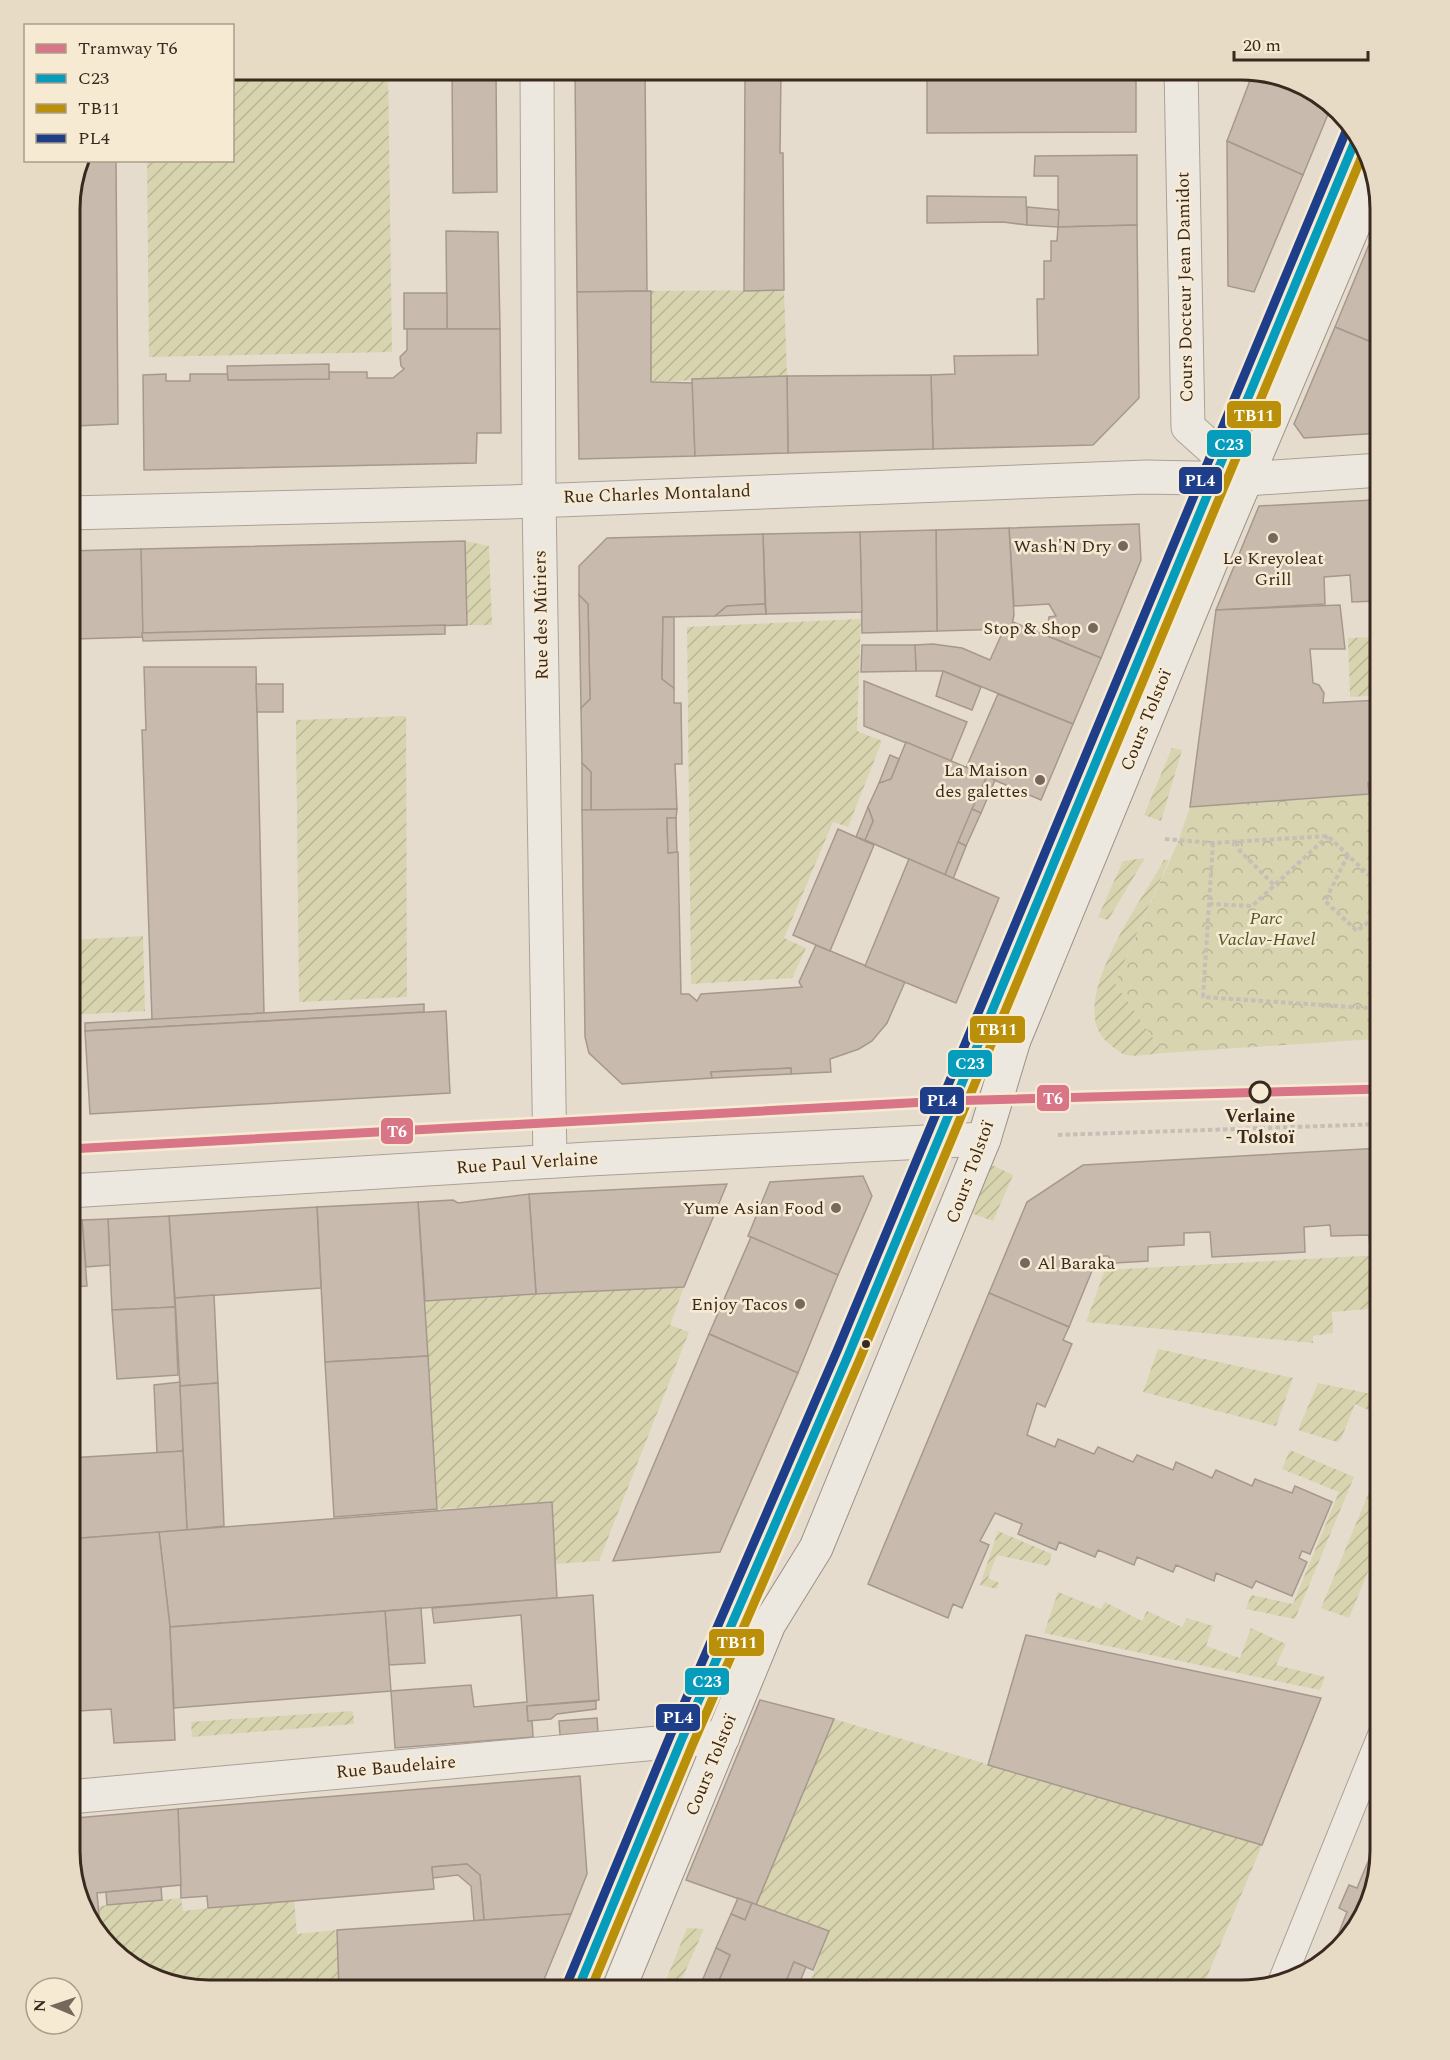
<svg xmlns="http://www.w3.org/2000/svg" width="1450" height="2060" viewBox="0 0 1450 2060" font-family="Spectral,serif">
<style>
.park{fill:url(#park-crowns)}
.garden{fill:url(#garden-furrows)}
.building{fill:#c9baae;stroke:#a6988d;stroke-width:1.5}
.lines{fill:none;stroke-linecap:round;stroke-linejoin:round}
.lane-casing{stroke:#aba196;stroke-width:28}
.street-casing{stroke:#aba196;stroke-width:35}
.secondary-casing{stroke:#9b9186;stroke-width:35}
.path{stroke:#c6bfb6;stroke-width:4;stroke-dasharray:4.5 3;stroke-linecap:butt}
.lane{stroke:#ede8df;stroke-width:26}
.street{stroke:#ede8df;stroke-width:33}
.secondary{stroke:#ede8df;stroke-width:33}
.bus-1-casing{stroke:#f7ead3;stroke-width:14}
.bus-2-casing{stroke:#f7ead3;stroke-width:14}
.bus-3-casing{stroke:#f7ead3;stroke-width:14}
.bus-1{stroke:#069cbc;stroke-width:9}
.bus-2{stroke:#ba8f0a;stroke-width:9}
.bus-3{stroke:#1e3e89;stroke-width:9}
.tram-1-casing{stroke:#f7ead3;stroke-width:14}
.tram-1{stroke:#d87586;stroke-width:9}
.poi-dot{fill:#76685c;stroke:#f7ead3;stroke-width:2}
.stop-dot{fill:#f7ead3;stroke:#3a291e;stroke-width:3}
.bus-dot{fill:#3a291e;stroke:#f7ead3;stroke-width:2}
.labels{text-anchor:middle;dominant-baseline:central;stroke-width:5;stroke-linejoin:round;paint-order:stroke}
.street-label{font-size:18px;fill:#3a291e;stroke:#f7ead3}
.poi-label{font-size:18px;fill:#3a291e;stroke:#f7ead3;text-anchor:end}
.park-label{font-size:18px;font-style:italic;fill:#4d5723;stroke:#f7ead3}
.stop-label{font-size:18px;font-weight:bold;fill:#3a291e;stroke:#f7ead3}
.rim{fill:none;stroke:#3a291e;stroke-width:3}
.line-badge{stroke:#f7ead3;stroke-width:2}
.badge-label{font-size:16px;text-anchor:middle;font-weight:bold;fill:#fff}
</style>
<defs>
<pattern id="park-crowns" width="20" height="18" patternUnits="userSpaceOnUse" patternTransform="scale(1.5)"><rect width="20" height="18" fill="#d7d4af"/><path d="M2 6a3 3 0 1 1 6 0M12 15a3 3 0 1 1 6 0" fill="none" stroke="#b9b696"/></pattern>
<pattern id="garden-furrows" width="10" height="10" patternUnits="userSpaceOnUse" patternTransform="scale(1.5)"><rect width="10" height="10" fill="#d7d4af"/><path d="M-1 1l2-2M0 10L10 0M9 11l2-2" fill="none" stroke="#b9b696"/></pattern>
</defs>
<rect width="100%" height="100%" fill="#e6dcce"/>
<polygon class="park" points="1381,793 1381,1042 1375,1039 1163,1053 1115,983 1178,842 1190,807"/>
<g class="garden">
<polygon points="233,69 388,69 392,352 149,357 147,161 232,160"/>
<polygon points="784,290 787,376 651,382 647,291"/>
<polygon points="465,541 489,546 492,625 467,625"/>
<polygon points="861,619 857,731 882,741 848,827 833,822 784,938 806,948 792,978 691,984 687,627"/>
<polygon points="1381,637 1381,695 1350,697 1348,638"/>
<polygon points="406,716 407,997 299,1002 296,720"/>
<polygon points="1172,748 1182,750 1161,821 1144,815"/>
<polygon points="1145,858 1108,920 1098,917 1123,861"/>
<path d="M1164,860H1169L1115,983L1163,1053C1151,1054 1137,1057 1126,1055C1119,1053 1112,1046 1107,1042C1064,1003 1144,898 1164,860Z"/>
<polygon points="143,936 145,1011 69,1015 69,940"/>
<polygon points="992,1165 1013,1175 993,1221 971,1213"/>
<polygon points="1381,1255 1381,1308 1332,1312 1333,1333 1313,1336 1313,1343 1086,1322 1105,1270"/>
<polygon points="684,1287 670,1325 689,1332 599,1561 554,1564 552,1502 437,1509 425,1301"/>
<polygon points="1158,1349 1293,1378 1276,1426 1143,1392"/>
<polygon points="1318,1383 1381,1396 1381,1416 1355,1404 1341,1439 1337,1442 1298,1430"/>
<polygon points="1290,1450 1354,1477 1295,1619 1246,1609 1251,1595 1293,1604 1339,1492 1282,1469"/>
<polygon points="1370,1490 1381,1494 1381,1540 1349,1618 1321,1608"/>
<polygon points="998,1531 1052,1554 1048,1566 997,1555 988,1578 999,1583 997,1589 980,1585"/>
<polygon points="1058,1592 1101,1609 1105,1602 1142,1621 1147,1611 1182,1627 1187,1618 1213,1626 1206,1646 1240,1658 1251,1628 1286,1644 1276,1665 1325,1677 1320,1690 1044,1633"/>
<polygon points="353,1711 354,1724 192,1737 191,1722"/>
<polygon points="834,1719 1262,1845 1201,1991 807,1991 829,1931 756,1905"/>
<polygon points="181,1898 183,1911 294,1899 297,1934 337,1930 339,1991 200,1991 139,1972 101,1934 98,1906"/>
<polygon points="687,1928 704,1929 677,1990 664,1985"/>
</g>
<g class="building">
<polygon points="452,69 496,69 497,192 453,193"/>
<polygon points="575,69 645,69 647,291 577,292"/>
<polygon points="671,69 781,69 780,153 783,153 784,290 744,291 745,71 671,71"/>
<polygon points="927,69 1136,69 1136,132 927,133"/>
<polygon points="1254,70 1311,88 1331,107 1303,175 1227,141"/>
<polygon points="1227,141 1303,175 1254,292 1228,286"/>
<polygon points="1137,155 1137,225 1058,227 1058,176 1034,176 1035,156"/>
<polygon points="78,160 116,160 118,424 75,426 75,469 69,469 69,200"/>
<polygon points="927,196 1026,197 1027,225 1003,222 927,223"/>
<polygon points="1027,207 1059,210 1058,227 1027,225"/>
<polygon points="1381,216 1381,252 1368,247"/>
<polygon points="1137,225 1139,398 1093,445 933,449 931,375 955,374 954,356 1038,355 1037,299 1044,299 1044,261 1051,261 1051,241 1057,241 1058,227"/>
<polygon points="446,231 498,232 500,329 447,329"/>
<polygon points="1368,247 1381,252 1381,346 1335,327"/>
<polygon points="651,291 651,382 693,383 695,456 579,459 577,292"/>
<rect x="404" y="293" width="43" height="36"/>
<polygon points="1335,327 1381,346 1381,433 1304,438 1294,424"/>
<polygon points="407,329 500,329 501,433 477,433 476,463 144,470 143,375 166,374 166,381 190,381 190,374 228,374 228,380 329,379 329,372 367,372 367,378 393,378 404,369 401,366 400,357 407,350"/>
<polygon points="329,364 329,379 228,380 227,366"/>
<polygon points="931,375 933,449 788,453 787,376"/>
<polygon points="787,376 788,453 695,456 692,379"/>
<polygon points="1381,499 1381,601 1377,601 1373,500"/>
<polygon points="1373,500 1377,601 1352,602 1350,575 1324,577 1325,604 1216,610 1259,506"/>
<polygon points="1139,524 1141,560 1101,658 1046,635 1049,617 1056,616 1049,604 1014,606 1009,528"/>
<polygon points="1009,528 1014,615 1011,629 937,631 936,530"/>
<polygon points="936,530 937,631 862,633 860,532"/>
<polygon points="860,532 862,612 766,614 763,534"/>
<polygon points="763,534 765,604 727,606 715,616 663,617 662,679 674,688 674,703 681,703 682,764 675,764 677,809 591,811 591,772 582,763 581,708 590,699 588,604 579,595 579,566 607,538"/>
<polygon points="465,541 467,625 142,633 141,549"/>
<polygon points="141,549 143,637 74,639 75,653 69,653 69,551"/>
<polygon points="579,595 588,604 590,699 581,708"/>
<polygon points="765,604 766,614 715,616 727,606"/>
<polygon points="1340,605 1345,649 1310,649 1313,683 1319,685 1324,693 1323,703 1381,700 1381,782 1368,783 1369,794 1190,807 1216,610"/>
<polygon points="663,617 674,617 674,688 662,679"/>
<polygon points="1013,622 1101,658 1073,724 943,671 916,671 915,645 933,644 962,648 990,660 1004,629 1011,629"/>
<polygon points="445,625 445,634 143,641 142,633"/>
<polygon points="862,645 915,645 916,671 861,672"/>
<polygon points="144,667 256,667 264,1013 152,1020 142,730 146,730"/>
<polygon points="943,671 981,687 972,710 936,696"/>
<polygon points="864,681 967,722 951,761 864,726"/>
<polygon points="256,684 283,684 283,712 257,712"/>
<polygon points="998,694 1073,724 1041,800 966,768"/>
<polygon points="906,742 987,776 945,875 865,840 873,821 868,807 879,783 891,779"/>
<polygon points="890,755 899,759 891,779 879,783"/>
<polygon points="582,763 591,772 591,811 582,810"/>
<polygon points="987,776 995,780 981,813 972,809"/>
<polygon points="868,807 873,821 865,840 856,837"/>
<polygon points="677,809 676,818 667,818 668,853 678,852 681,994 689,994 697,1001 701,994 802,987 799,982 816,945 905,982 887,1023 872,1041 859,1049 830,1059 831,1072 791,1074 791,1068 711,1072 712,1078 622,1084 589,1053 585,1037 582,810"/>
<polygon points="972,809 981,813 966,846 958,842"/>
<polygon points="667,818 676,818 677,852 668,853"/>
<polygon points="838,829 874,845 830,951 793,935"/>
<polygon points="958,842 966,846 953,879 945,875"/>
<polygon points="909,859 999,898 956,1003 865,966"/>
<polygon points="424,1004 424,1012 85,1031 85,1023"/>
<polygon points="446,1011 450,1093 90,1114 85,1031"/>
<polygon points="69,1039 72,1039 77,1113 69,1113"/>
<polygon points="791,1068 791,1074 712,1078 711,1072"/>
<polygon points="1381,1148 1381,1247 1370,1248 1369,1235 1331,1236 1330,1225 1304,1227 1305,1252 1212,1257 1210,1232 1184,1233 1184,1245 1148,1247 1148,1261 1115,1263 1108,1256 1098,1256 1069,1327 989,1293 1027,1202 1083,1165"/>
<polygon points="863,1176 872,1196 838,1275 748,1236 770,1182"/>
<polygon points="727,1184 684,1287 536,1294 529,1194"/>
<polygon points="529,1194 536,1294 425,1301 418,1202 453,1200 458,1203"/>
<polygon points="418,1202 428,1356 325,1362 317,1207"/>
<polygon points="317,1207 321,1288 175,1298 169,1216"/>
<polygon points="169,1216 175,1307 112,1310 108,1219"/>
<polygon points="108,1219 110,1265 86,1267 82,1220"/>
<polygon points="82,1220 87,1286 69,1287 69,1221"/>
<polygon points="751,1237 838,1275 798,1373 709,1334"/>
<polygon points="989,1293 1069,1327 1063,1340 1072,1344 1045,1407 1037,1403 1027,1435 1055,1447 1058,1439 1094,1454 1098,1447 1133,1462 1137,1455 1173,1470 1176,1462 1212,1478 1216,1470 1252,1486 1255,1479 1292,1493 1295,1486 1332,1502 1310,1554 1302,1551 1299,1558 1307,1562 1292,1596 1256,1581 1252,1588 1216,1573 1214,1581 1176,1565 1173,1572 1137,1557 1134,1565 1098,1550 1095,1557 1059,1542 1056,1550 1018,1534 1022,1524 995,1513 980,1541 989,1545 962,1608 953,1604 948,1618 868,1584"/>
<polygon points="214,1295 218,1383 180,1386 175,1298"/>
<polygon points="175,1307 178,1375 117,1379 112,1310"/>
<polygon points="709,1334 798,1373 720,1552 613,1561"/>
<polygon points="428,1356 437,1509 334,1517 325,1362"/>
<polygon points="180,1382 183,1451 157,1453 154,1385"/>
<polygon points="218,1383 224,1526 187,1530 180,1386"/>
<polygon points="183,1451 187,1530 69,1539 69,1458"/>
<polygon points="552,1502 557,1598 170,1627 159,1532"/>
<polygon points="159,1532 170,1627 175,1740 114,1743 111,1709 79,1711 79,1696 69,1697 69,1539"/>
<polygon points="593,1595 599,1700 527,1706 528,1721 532,1720 533,1737 395,1748 391,1691 471,1685 474,1707 527,1702 521,1615 434,1623 432,1608"/>
<polygon points="421,1608 425,1663 389,1665 385,1611"/>
<polygon points="385,1611 391,1691 174,1708 170,1627"/>
<polygon points="1026,1635 1321,1698 1262,1845 988,1765"/>
<polygon points="760,1700 834,1719 756,1905 686,1880"/>
<polygon points="596,1701 596,1709 557,1714 551,1719 528,1721 527,1706"/>
<polygon points="597,1718 598,1732 560,1735 559,1721"/>
<polygon points="580,1776 587,1874 571,1914 484,1920 480,1875 467,1864 432,1867 434,1889 208,1908 207,1896 181,1898 178,1809"/>
<polygon points="178,1809 181,1885 97,1893 100,1927 94,1928 88,1921 70,1855 79,1854 76,1818"/>
<polygon points="1372,1852 1380,1855 1362,1921 1331,1953 1347,1912 1339,1908 1349,1885 1357,1888"/>
<polygon points="467,1864 480,1875 484,1920 474,1921 471,1886 458,1875 433,1878 432,1867"/>
<polygon points="161,1887 162,1900 107,1905 106,1892"/>
<polygon points="738,1898 752,1903 745,1920 731,1914"/>
<polygon points="752,1903 829,1931 813,1970 794,1962 782,1991 698,1991 702,1981 716,1987 730,1955 716,1948 731,1914 745,1920"/>
<polygon points="571,1914 543,1982 397,1991 339,1991 337,1930"/>
<polygon points="716,1948 730,1955 716,1987 702,1981"/>
<polygon points="794,1962 806,1967 796,1991 782,1991"/>
<polygon points="543,1982 540,1991 438,1991 438,1989"/>
</g>
<g class="lines">
<defs>
<g id="lane">
<polyline points="1282,1980 1381,1735"/>
<polyline points="577,1991 681,1741 848,1356 1358,134"/>
</g>
<g id="street">
<polyline points="537,69 539,499 550,1161"/>
<polyline points="1181,69 1188,427 1246,479"/>
<polyline points="69,513 508,502 1146,477 1246,479 1381,470"/>
<polyline points="69,1191 589,1159 984,1139"/>
<polyline points="69,1797 723,1737"/>
</g>
<polyline id="secondary" points="618,1991 769,1624 816,1548 984,1139 1014,1040 1218,545 1373,180"/>
</defs>
<use href="#lane" class="lane-casing"/>
<use href="#street" class="street-casing"/>
<use href="#secondary" class="secondary-casing"/>
<g class="path">
<polyline points="1165,839 1213,843 1328,836 1381,887"/>
<polyline points="1236,842 1240,851 1275,886"/>
<polyline points="1213,843 1203,997 1381,1009"/>
<polyline points="1348,855 1325,901 1357,931 1381,912"/>
<polyline points="1209,904 1252,906 1328,836"/>
<polyline points="1058,1135 1381,1124"/>
</g>
<use href="#lane" class="lane"/>
<use href="#street" class="street"/>
<use href="#secondary" class="secondary"/>
<defs>
<polyline id="bus-1" points="577,1991 681,1741 848,1356 1358,134"/>
<polyline id="bus-2" points="590,1991 692,1746 859,1361 1365,149"/>
<polyline id="bus-3" points="566,1986 670,1736 837,1351 1347,129"/>
</defs>
<use href="#bus-1" class="bus-1-casing"/>
<use href="#bus-2" class="bus-2-casing"/>
<use href="#bus-3" class="bus-3-casing"/>
<use href="#bus-1" class="bus-1"/>
<use href="#bus-2" class="bus-2"/>
<use href="#bus-3" class="bus-3"/>
<defs>
<polyline id="tram-1" points="69,1149 945,1101 1381,1089"/>
</defs>
<use href="#tram-1" class="tram-1-casing"/>
<use href="#tram-1" class="tram-1"/>
</g>
<g class="poi-dot">
<circle cx="1273" cy="538" r="6"/>
<circle cx="1123" cy="546" r="6"/>
<circle cx="1093" cy="628" r="6"/>
<circle cx="1040" cy="780" r="6"/>
<circle cx="836" cy="1208" r="6"/>
<circle cx="1025" cy="1263" r="6"/>
<circle cx="800" cy="1304" r="6"/>
</g>
<circle class="stop-dot" cx="1260" cy="1092" r="10"/>
<circle class="bus-dot" cx="866" cy="1344" r="5"/>
<g class="labels">
<g class="street-label">
<text transform="translate(1185 287) rotate(-91)">Cours Docteur Jean Damidot</text>
<text transform="translate(657 494) rotate(-2)">Rue Charles Montaland</text>
<text transform="translate(541 615) rotate(-91)">Rue des Mûriers</text>
<text transform="translate(1146 720) rotate(-68)">Cours Tolstoï</text>
<text transform="translate(527 1163) rotate(-4)">Rue Paul Verlaine</text>
<text transform="translate(970 1172) rotate(-70)">Cours Tolstoï</text>
<text transform="translate(711 1765) rotate(-68)">Cours Tolstoï</text>
<text transform="translate(396 1767) rotate(-5)">Rue Baudelaire</text>
</g>
<g class="poi-label">
<text x="1111" y="546">Wash'N Dry</text>
<text x="1273" y="558" text-anchor="middle">Le Kreyoleat<tspan x="1273" dy="21">Grill</tspan></text>
<text x="1081" y="628">Stop &amp; Shop</text>
<text x="1028" y="770">La Maison<tspan x="1028" dy="21">des galettes</tspan></text>
<text x="824" y="1208">Yume Asian Food</text>
<text x="1037" y="1263" text-anchor="start">Al Baraka</text>
<text x="788" y="1304">Enjoy Tacos</text>
</g>
<g class="park-label">
<text x="1266" y="918">Parc<tspan x="1266" dy="21">Vaclav-Havel</tspan></text>
</g>
<g class="stop-label">
<text x="1260" y="1116">Verlaine<tspan x="1260" dy="21">- Tolstoï</tspan></text>
</g>
</g>
<path d="M0 0H1450V2060H0ZM209 80H1241A129 129 0 0 1 1370 209V1851A129 129 0 0 1 1241 1980H209A129 129 0 0 1 80 1851V209A129 129 0 0 1 209 80Z" fill="#e8dbc5" fill-rule="evenodd"/>
<path class="rim" d="M209 80H1241A129 129 0 0 1 1370 209V1851A129 129 0 0 1 1241 1980H209A129 129 0 0 1 80 1851V209A129 129 0 0 1 209 80Z"/>
<g class="line-badge">
<rect x="1226" y="400" width="56" height="29" rx="6" fill="#ba8f0a"/>
<rect x="1206" y="429" width="46" height="29" rx="6" fill="#069cbc"/>
<rect x="1178" y="466" width="45" height="29" rx="6" fill="#1e3e89"/>
<rect x="969" y="1015" width="57" height="29" rx="6" fill="#ba8f0a"/>
<rect x="947" y="1049" width="46" height="29" rx="6" fill="#069cbc"/>
<rect x="1036" y="1084" width="34" height="28" rx="6" fill="#d87586"/>
<rect x="919" y="1086" width="46" height="29" rx="6" fill="#1e3e89"/>
<rect x="380" y="1117" width="34" height="28" rx="6" fill="#d87586"/>
<rect x="708" y="1628" width="57" height="29" rx="6" fill="#ba8f0a"/>
<rect x="684" y="1667" width="46" height="29" rx="6" fill="#069cbc"/>
<rect x="655" y="1703" width="46" height="29" rx="6" fill="#1e3e89"/>
</g>
<g class="badge-label">
<text x="1254" y="421">TB11</text>
<text x="1229" y="450">C23</text>
<text x="1200" y="486">PL4</text>
<text x="997" y="1035">TB11</text>
<text x="970" y="1069">C23</text>
<text x="1053" y="1104">T6</text>
<text x="942" y="1106">PL4</text>
<text x="397" y="1137">T6</text>
<text x="737" y="1648">TB11</text>
<text x="707" y="1687">C23</text>
<text x="678" y="1723">PL4</text>
</g>
<rect x="24" y="24" width="210" height="138" fill="#f7ead3" stroke="#ab9d8b" stroke-width="1.5"/>
<rect x="36" y="44" width="30" height="9" fill="#d87586" stroke="#ab9d8b" stroke-width="1.5"/>
<text x="78" y="54" font-size="18" fill="#3a291e">Tramway T6</text>
<rect x="36" y="74" width="30" height="9" fill="#069cbc" stroke="#ab9d8b" stroke-width="1.5"/>
<text x="78" y="84" font-size="18" fill="#3a291e">C23</text>
<rect x="36" y="104" width="30" height="9" fill="#ba8f0a" stroke="#ab9d8b" stroke-width="1.5"/>
<text x="78" y="114" font-size="18" fill="#3a291e">TB11</text>
<rect x="36" y="134" width="30" height="9" fill="#1e3e89" stroke="#ab9d8b" stroke-width="1.5"/>
<text x="78" y="144" font-size="18" fill="#3a291e">PL4</text>
<g transform="translate(54 2006) rotate(272)"><circle r="28" fill="#f7ead3" stroke="#ab9d8b" stroke-width="1.5"/>
<path d="M0-4.5L10 22L0 15L-10 22Z" fill="#76685c"/>
<text y="-9" font-size="16" font-weight="bold" text-anchor="middle" fill="#3a291e">N</text>
</g>
<path d="M1234 51v9h134v-9" fill="none" stroke="#3a291e" stroke-width="3"/>
<text x="1243" y="51" font-size="18" fill="#3a291e" stroke="#f7ead3" stroke-width="4.5" paint-order="stroke">20 m</text>
</svg>
